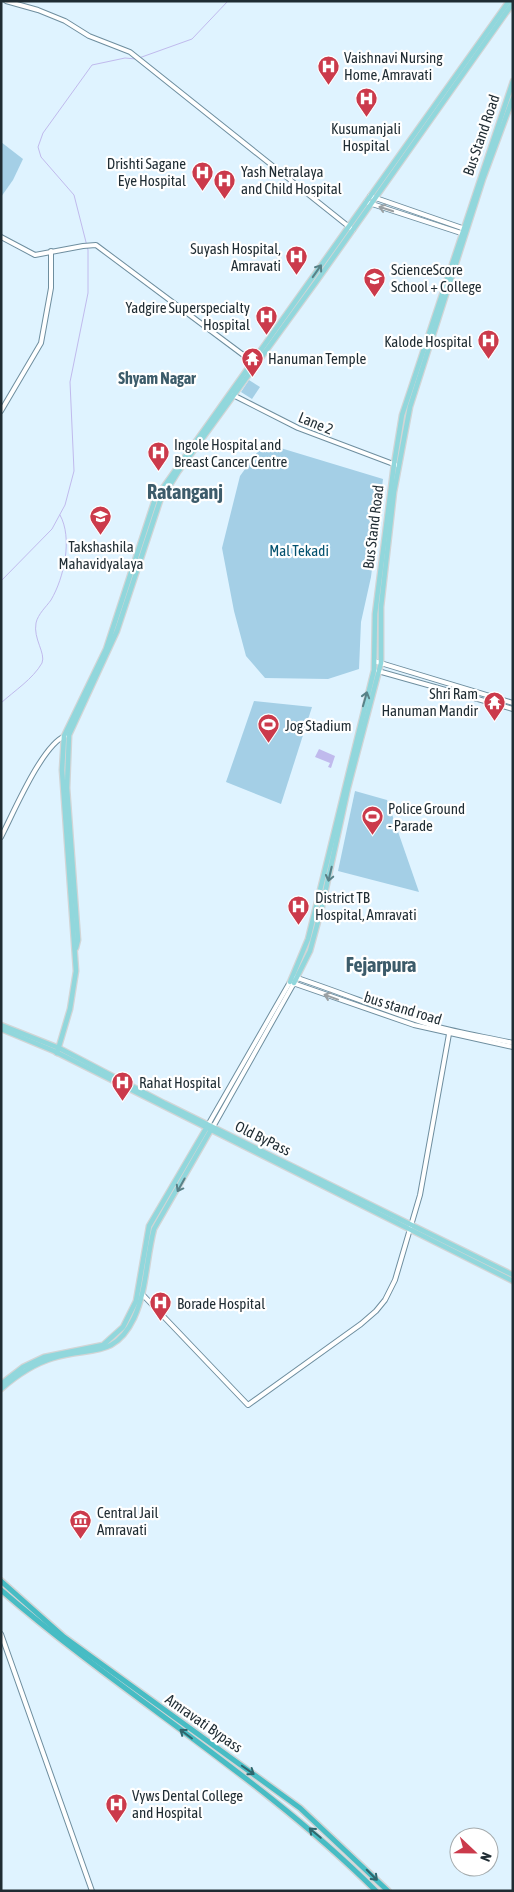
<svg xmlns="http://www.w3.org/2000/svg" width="514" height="1892" viewBox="0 0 514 1892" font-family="'Asap Condensed',sans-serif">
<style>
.green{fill:#a4cfe6}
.water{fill:#c0baed}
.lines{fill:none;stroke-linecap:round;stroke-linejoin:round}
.stream{stroke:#c0baed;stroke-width:1}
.secondary-casing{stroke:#6e8e9f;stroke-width:6}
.primary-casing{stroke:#d2d5d6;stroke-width:7}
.highway-casing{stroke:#d2d5d6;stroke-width:8}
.secondary{stroke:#fff;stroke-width:4}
.primary{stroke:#91d7dc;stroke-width:4.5}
.highway{stroke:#47bcc4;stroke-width:5}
.oneway{stroke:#9aa0a3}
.oneway2{stroke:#588288}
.oneway3{stroke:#2f666d}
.labels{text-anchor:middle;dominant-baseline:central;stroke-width:4.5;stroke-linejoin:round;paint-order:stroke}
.poi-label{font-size:15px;fill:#1f2c33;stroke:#fff;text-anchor:start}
.street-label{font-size:15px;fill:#1f2c33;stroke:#fff}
.park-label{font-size:15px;fill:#04526f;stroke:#fff}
.neighbourhood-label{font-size:16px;font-weight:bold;fill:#3c5b6a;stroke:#fff}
.district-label{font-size:20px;font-weight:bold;fill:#3c5b6a;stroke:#fff}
</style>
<rect width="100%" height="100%" fill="#dff3ff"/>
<g class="green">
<polygon points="1,142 23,159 13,180 1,197"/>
<polygon points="249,380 260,387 252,399 241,392"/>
<polygon points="264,443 383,479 371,577 361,622 359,669 328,679 265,678 246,656 234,611 222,548 240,476"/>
<polygon points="254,701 312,707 281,804 226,782"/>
<polygon points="355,791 387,800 419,892 338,871"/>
</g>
<polygon class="water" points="319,749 335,756 331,768 328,767 330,763 315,757"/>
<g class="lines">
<g class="stream">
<polyline points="139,58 192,39 228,1"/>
<polyline points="1,581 52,529 65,505 74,471 70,382 88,293 88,250 74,195 41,157 38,147 43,133 92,65 125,58 136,59"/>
<path d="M1,703C14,691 33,679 42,663C46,653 33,639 36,623C38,614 46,607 51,600C64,578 73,538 60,515"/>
</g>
<defs>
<g id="secondary">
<polyline points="6,1 38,10 65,21 89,36 130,52 353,230"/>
<polyline points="370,196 465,229"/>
<polyline points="366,202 464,234"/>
<polyline points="1,237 35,255 83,246 96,245 254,363"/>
<polyline points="233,395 298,428 396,465"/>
<polyline points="1,411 41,343 51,288 51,251"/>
<polyline points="374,661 513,703"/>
<polyline points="378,671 513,709"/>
<path d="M1,837C13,814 42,745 65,736"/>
<path d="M294,977C341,992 387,1012 434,1026C460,1033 486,1037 513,1043"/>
<polyline points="208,1125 290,982 414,1025 513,1047"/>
<polyline points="213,1127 294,983"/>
<polyline points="142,1294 248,1405 361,1324 376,1311 385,1300 395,1280 420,1195 449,1034"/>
<polyline points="1,1634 92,1891"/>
</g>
<g id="primary">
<polyline points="76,948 78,940 67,788 69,735 117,631 160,501 178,472 316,282 513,3"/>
<polyline points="290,982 308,939 374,670 375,614 394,464 402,415 513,81"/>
<polyline points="294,983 310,951 322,907 348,788 381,663 381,607 394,492 410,407 483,179 513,98"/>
<polyline points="1,1025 59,1048 164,1103 513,1275"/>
<polyline points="1,1029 54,1051 513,1281"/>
<polyline points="57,1053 70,1009 76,971 62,770 64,736 106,649 155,499 509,1"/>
<polyline points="1,1384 23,1367 44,1357 103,1345 123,1327 136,1301 149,1226 207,1127"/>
<path d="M1,1389C17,1375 33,1364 53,1358C89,1346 114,1360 134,1318C147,1290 146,1259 154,1229L212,1128"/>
</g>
<g id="highway">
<polyline points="1,1581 64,1637 300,1808 388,1891"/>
<path d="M1,1590C122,1695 262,1777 376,1891"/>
</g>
</defs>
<use href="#secondary" class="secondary-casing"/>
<use href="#primary" class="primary-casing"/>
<use href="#highway" class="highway-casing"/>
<use href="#secondary" class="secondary"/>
<use href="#primary" class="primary"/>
<use href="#highway" class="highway"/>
</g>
<defs><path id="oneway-shaft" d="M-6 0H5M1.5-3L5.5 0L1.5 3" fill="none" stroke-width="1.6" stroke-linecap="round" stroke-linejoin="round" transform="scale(1.25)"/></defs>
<g class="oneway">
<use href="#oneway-shaft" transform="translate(386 209) rotate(-162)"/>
<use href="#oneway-shaft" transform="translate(331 997) rotate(-160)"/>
</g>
<g class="oneway2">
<use href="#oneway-shaft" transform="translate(317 271) rotate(-55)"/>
<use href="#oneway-shaft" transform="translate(365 699) rotate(-74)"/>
<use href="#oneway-shaft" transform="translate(330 874) rotate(103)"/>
<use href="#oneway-shaft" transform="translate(181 1185) rotate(119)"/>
</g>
<g class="oneway3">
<use href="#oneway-shaft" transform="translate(186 1734) rotate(-143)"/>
<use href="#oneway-shaft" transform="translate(248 1770) rotate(35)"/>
<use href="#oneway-shaft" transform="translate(315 1833) rotate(-140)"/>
<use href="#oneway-shaft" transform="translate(372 1875) rotate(45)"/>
</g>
<defs>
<symbol id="hospital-pin" viewBox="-11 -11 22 30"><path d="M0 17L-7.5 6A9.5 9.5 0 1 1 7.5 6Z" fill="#cb3a4b" stroke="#fff"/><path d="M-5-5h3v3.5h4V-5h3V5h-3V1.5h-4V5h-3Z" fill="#fff"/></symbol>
<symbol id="university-pin" viewBox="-11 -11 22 30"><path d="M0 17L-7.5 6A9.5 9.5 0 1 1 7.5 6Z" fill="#cb3a4b" stroke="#fff"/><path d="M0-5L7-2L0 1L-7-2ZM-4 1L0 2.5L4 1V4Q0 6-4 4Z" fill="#fff"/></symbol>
<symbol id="temple-pin" viewBox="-11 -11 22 30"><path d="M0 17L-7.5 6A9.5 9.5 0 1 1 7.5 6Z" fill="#cb3a4b" stroke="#fff"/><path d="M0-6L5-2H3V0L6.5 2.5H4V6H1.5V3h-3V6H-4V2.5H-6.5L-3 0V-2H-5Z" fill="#fff"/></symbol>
<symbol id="stadium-pin" viewBox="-11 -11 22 30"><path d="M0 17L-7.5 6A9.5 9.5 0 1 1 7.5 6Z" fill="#cb3a4b" stroke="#fff"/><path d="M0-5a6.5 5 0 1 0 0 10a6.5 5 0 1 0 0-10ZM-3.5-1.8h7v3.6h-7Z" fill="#fff"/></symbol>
<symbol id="museum-pin" viewBox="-11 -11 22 30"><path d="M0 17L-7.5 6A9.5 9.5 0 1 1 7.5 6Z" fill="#cb3a4b" stroke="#fff"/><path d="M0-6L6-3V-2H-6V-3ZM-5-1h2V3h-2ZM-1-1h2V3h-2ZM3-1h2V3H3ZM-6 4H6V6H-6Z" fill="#fff"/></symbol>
</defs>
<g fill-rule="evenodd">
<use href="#hospital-pin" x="316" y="54" width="25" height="34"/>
<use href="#hospital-pin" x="354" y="86" width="25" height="34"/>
<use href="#hospital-pin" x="190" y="160" width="25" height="34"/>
<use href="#hospital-pin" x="212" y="168" width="25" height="34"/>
<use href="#hospital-pin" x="284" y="244" width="25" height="34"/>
<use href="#university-pin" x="362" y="266" width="25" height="34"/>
<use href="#hospital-pin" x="254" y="304" width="25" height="34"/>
<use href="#hospital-pin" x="476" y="328" width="25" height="34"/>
<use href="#temple-pin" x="240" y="346" width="25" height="34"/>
<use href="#hospital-pin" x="146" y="440" width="25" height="34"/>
<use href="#university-pin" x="88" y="504" width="25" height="34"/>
<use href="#temple-pin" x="482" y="690" width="25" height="34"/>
<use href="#stadium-pin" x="256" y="712" width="25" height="34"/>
<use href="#stadium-pin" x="360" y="804" width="25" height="34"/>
<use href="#hospital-pin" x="286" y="894" width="25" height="34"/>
<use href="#hospital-pin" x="110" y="1070" width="25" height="34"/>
<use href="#hospital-pin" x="148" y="1290" width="25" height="34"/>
<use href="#museum-pin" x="68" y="1508" width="25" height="34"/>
<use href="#hospital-pin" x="104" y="1792" width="25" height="34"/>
</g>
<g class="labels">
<g class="poi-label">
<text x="344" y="57">Vaishnavi Nursing<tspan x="344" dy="17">Home, Amravati</tspan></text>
<text x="366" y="128" text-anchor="middle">Kusumanjali<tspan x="366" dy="17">Hospital</tspan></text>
<text x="186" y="163" text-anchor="end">Drishti Sagane<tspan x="186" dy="17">Eye Hospital</tspan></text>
<text x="241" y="171">Yash Netralaya<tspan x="241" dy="17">and Child Hospital</tspan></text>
<text x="281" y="248" text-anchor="end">Suyash Hospital,<tspan x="281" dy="17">Amravati</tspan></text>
<text x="391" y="269">ScienceScore<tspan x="391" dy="17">School + College</tspan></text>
<text x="250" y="307" text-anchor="end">Yadgire Superspecialty<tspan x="250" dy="17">Hospital</tspan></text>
<text x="472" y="341" text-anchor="end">Kalode Hospital</text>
<text x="268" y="358">Hanuman Temple</text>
<text x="174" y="444">Ingole Hospital and<tspan x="174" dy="17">Breast Cancer Centre</tspan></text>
<text x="101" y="546" text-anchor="middle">Takshashila<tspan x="101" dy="17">Mahavidyalaya</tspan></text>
<text x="478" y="693" text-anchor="end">Shri Ram<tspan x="478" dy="17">Hanuman Mandir</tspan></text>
<text x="285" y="725">Jog Stadium</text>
<text x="388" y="808">Police Ground<tspan x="388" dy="17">- Parade</tspan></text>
<text x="315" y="897">District TB<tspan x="315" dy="17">Hospital, Amravati</tspan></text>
<text x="139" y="1082">Rahat Hospital</text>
<text x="177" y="1303">Borade Hospital</text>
<text x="97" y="1512">Central Jail<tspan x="97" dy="17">Amravati</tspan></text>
<text x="132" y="1795">Vyws Dental College<tspan x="132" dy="17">and Hospital</tspan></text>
</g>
<g class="street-label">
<text transform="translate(481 135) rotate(-71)">Bus Stand Road</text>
<text transform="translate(316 423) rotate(22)">Lane 2</text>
<text transform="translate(373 527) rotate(-83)">Bus Stand Road</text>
<text transform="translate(403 1008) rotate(17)">bus stand road</text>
<text transform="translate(263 1138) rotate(26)">Old ByPass</text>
<text transform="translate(204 1723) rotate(35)">Amravati Bypass</text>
</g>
<g class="park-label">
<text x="299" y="550">Mal Tekadi</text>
</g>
<g class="neighbourhood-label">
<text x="157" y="378">Shyam Nagar</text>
</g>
<g class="district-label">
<text x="185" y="491">Ratanganj</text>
<text x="381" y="964">Fejarpura</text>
</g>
</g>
<rect width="514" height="1892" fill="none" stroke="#1f2c33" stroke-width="5"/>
<g transform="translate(474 1852) rotate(112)"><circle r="24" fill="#ffffff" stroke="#a5abad"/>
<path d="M0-4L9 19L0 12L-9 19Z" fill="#cb3a4b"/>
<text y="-8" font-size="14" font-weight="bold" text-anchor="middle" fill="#1f2c33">N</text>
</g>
</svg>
